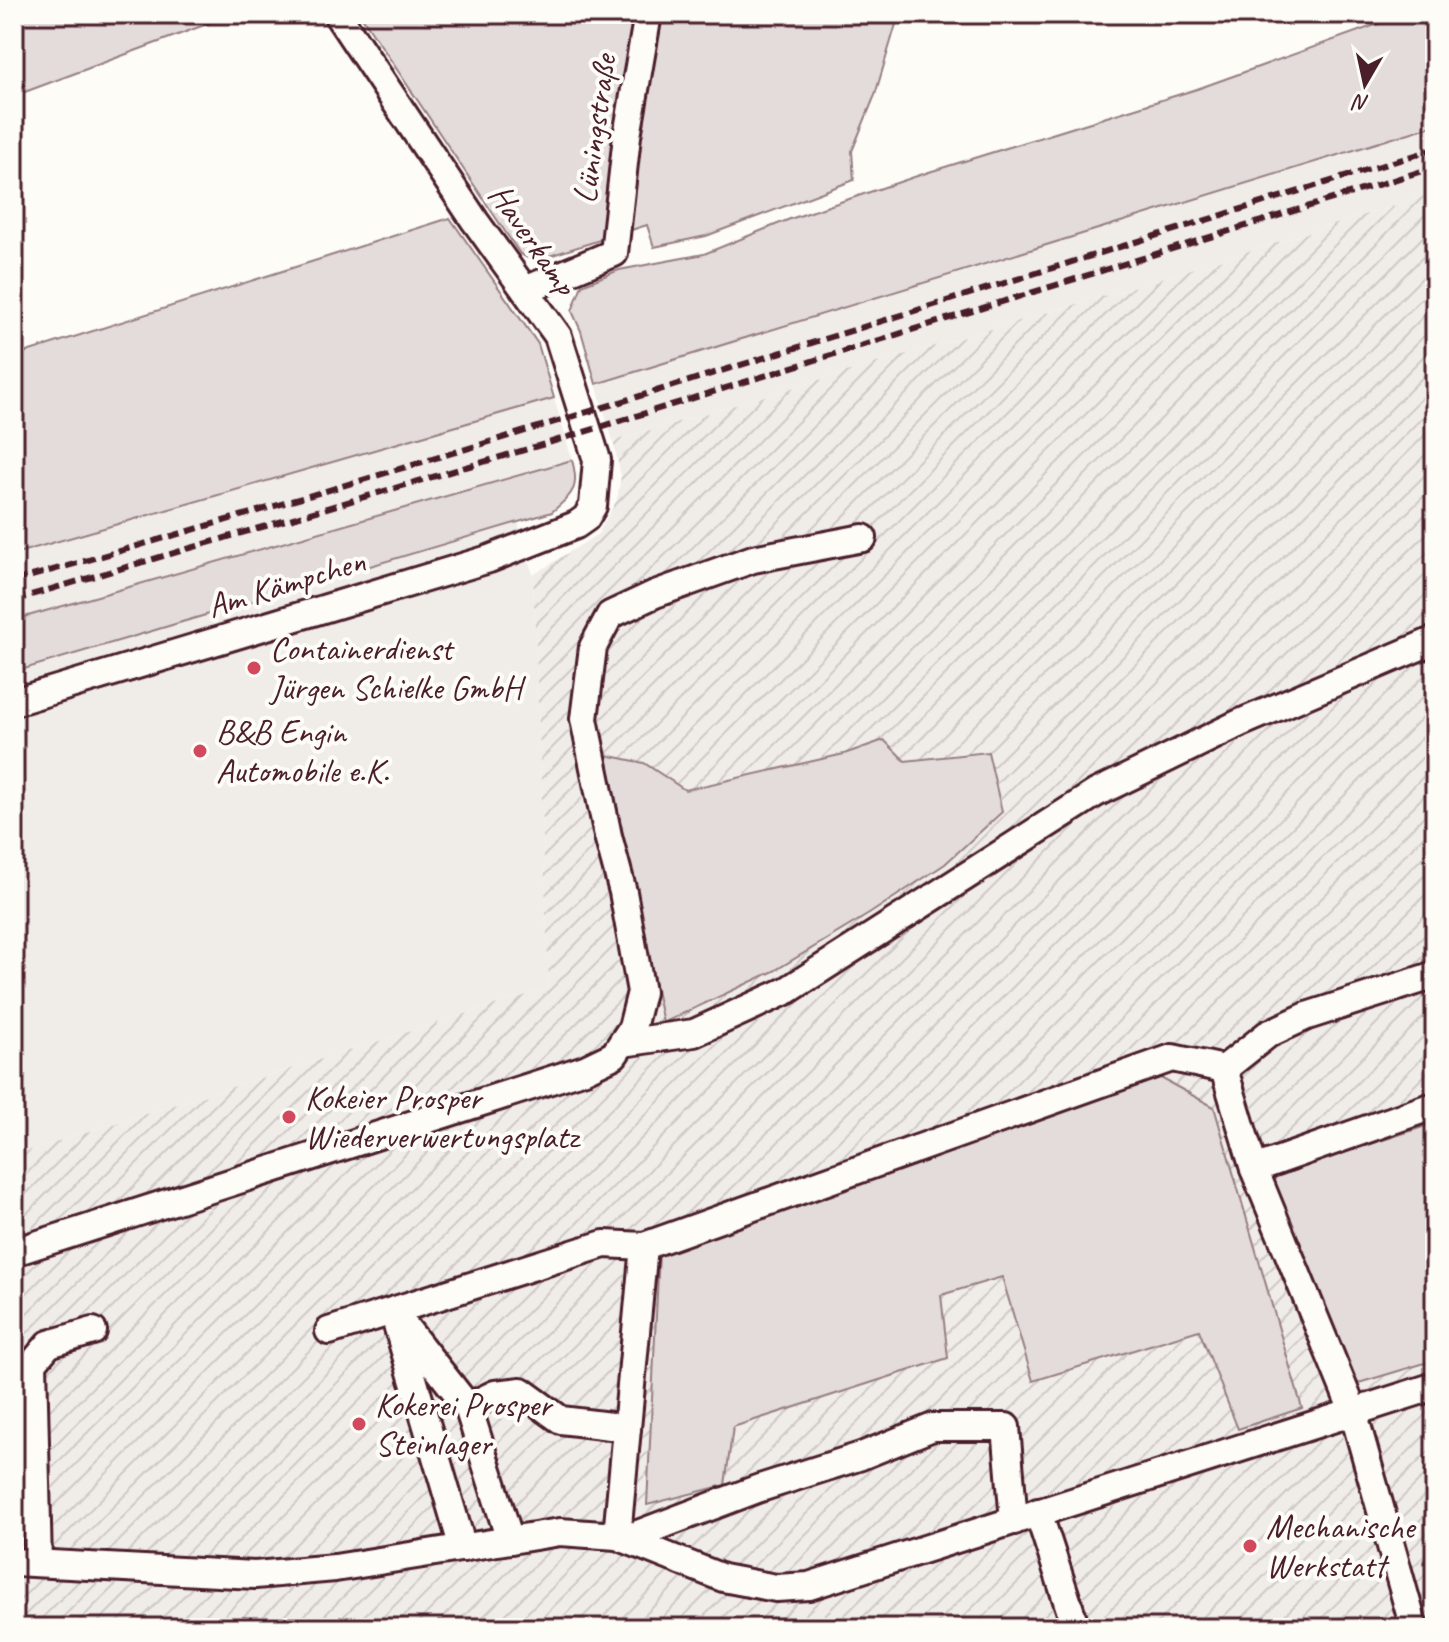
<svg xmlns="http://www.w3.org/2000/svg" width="1449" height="1642" viewBox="0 0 1449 1642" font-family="Caveat,sans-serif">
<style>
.built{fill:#f0ece8}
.industrial{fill:url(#industrial-furrows)}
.grass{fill:#e3dcda;stroke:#967e82;stroke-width:2}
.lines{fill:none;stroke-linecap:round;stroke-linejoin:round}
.street-casing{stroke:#4a1f2b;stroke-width:32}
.street{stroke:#fdfcf7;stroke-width:26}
.rail{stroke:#4a1f2b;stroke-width:6;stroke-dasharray:12 6;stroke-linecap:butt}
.poi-dot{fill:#d1495b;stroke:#fdfcf7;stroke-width:3}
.labels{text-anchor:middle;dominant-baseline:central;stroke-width:8;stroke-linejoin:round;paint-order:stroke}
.street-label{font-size:34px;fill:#4a1f2b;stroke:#fdfcf7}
.poi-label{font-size:34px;fill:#4a1f2b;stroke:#fdfcf7;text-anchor:start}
</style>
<defs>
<pattern id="industrial-furrows" width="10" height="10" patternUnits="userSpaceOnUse" patternTransform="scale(2)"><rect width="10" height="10" fill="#f0ece8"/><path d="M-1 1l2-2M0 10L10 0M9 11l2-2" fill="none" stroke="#cfcac7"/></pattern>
</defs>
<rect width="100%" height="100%" fill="#fdfcf7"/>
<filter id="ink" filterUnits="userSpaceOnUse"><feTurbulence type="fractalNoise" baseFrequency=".0125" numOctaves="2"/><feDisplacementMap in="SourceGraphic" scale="16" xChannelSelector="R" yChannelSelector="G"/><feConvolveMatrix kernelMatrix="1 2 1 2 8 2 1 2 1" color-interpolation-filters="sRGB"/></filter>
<g filter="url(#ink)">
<g class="built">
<polygon points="1435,125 1435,193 1120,291 613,441 596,384"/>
<polygon points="554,398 572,460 14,620 14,554"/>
<polygon points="518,523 533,575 549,988 14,1155 14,672"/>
</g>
<polygon class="industrial" points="1435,193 1435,1628 14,1628 14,1155 549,988 533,575 598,534 617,500 621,476 613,441 1120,291"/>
<g class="grass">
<polygon points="14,14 234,14 14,96"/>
<polygon points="360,14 899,14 875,95 852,151 854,180 706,236 654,247 647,225 540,259 530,259 520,254"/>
<polygon points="1406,14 1435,14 1435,125 596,384 581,331 572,311 582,285 619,270 704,254 790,219 929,172 1197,89"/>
<polygon points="450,218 538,344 554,398 14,554 14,356"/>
<path d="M572,460C580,489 573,493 552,512L14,672V620Z"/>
<polygon points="884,740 905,761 988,752 1002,812 945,864 869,914 774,971 663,1023 606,755 644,763 685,790 844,754"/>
<polygon points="1157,1076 1214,1107 1302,1408 1238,1429 1199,1330 1033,1381 1002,1277 941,1295 948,1358 733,1427 725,1485 647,1505 659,1252"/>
<polygon points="1435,1123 1435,1360 1342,1388 1273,1176"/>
</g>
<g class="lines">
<defs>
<g id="street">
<polyline points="525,290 614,253 627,136 648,14"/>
<polyline points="14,702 489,559 576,525 586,518 593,506 597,460 558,336 475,221 337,14"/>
<polyline points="622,1043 694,1033 788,990 1096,793 1240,723 1435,640"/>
<polyline points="1224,1069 1268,1034 1307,1016 1435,975"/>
<polyline points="1254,1169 1427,1108"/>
<polyline points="14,1252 585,1069 614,1055 632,1028 641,992 623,892 608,836 584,719 593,647 610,615 655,594 753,559 863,538"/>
<polyline points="393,1311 463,1548"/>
<polyline points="402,1323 468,1407"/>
<polyline points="329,1331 604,1244 644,1246"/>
<polyline points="1038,1512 1076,1628"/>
<polyline points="617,1536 644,1246 1172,1058 1224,1069 1254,1169 1353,1411 1414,1628"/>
<polyline points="625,1539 757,1489 861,1456 933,1427 1006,1427 1014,1521"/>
<polyline points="510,1540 468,1407 495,1394 521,1391 561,1420 627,1428"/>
<polyline points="14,1562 255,1575 335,1568 560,1532 617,1536 723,1578 776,1588 809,1586 1435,1386"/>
<polyline points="38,1563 33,1363 49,1344 93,1331"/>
</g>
</defs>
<use href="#street" class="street-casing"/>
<use href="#street" class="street"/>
<g class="rail">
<path d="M14,581C491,447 962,295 1435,149"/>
<polyline points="14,600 565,438 1435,167"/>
</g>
</g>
</g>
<g class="poi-dot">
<circle cx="254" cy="668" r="8"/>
<circle cx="200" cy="751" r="8"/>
<circle cx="289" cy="1117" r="8"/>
<circle cx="359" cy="1424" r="8"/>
<circle cx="1250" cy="1546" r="8"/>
</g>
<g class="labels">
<g class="street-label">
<text transform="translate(594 129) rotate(-82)">Lüningstraße</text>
<text transform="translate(533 239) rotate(55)">Haverkamp</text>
<text transform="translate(286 583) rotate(-17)">Am Kämpchen</text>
</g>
<g class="poi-label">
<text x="270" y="648">Containerdienst<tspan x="270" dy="39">Jürgen Schielke GmbH</tspan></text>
<text x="216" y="731">B&amp;B Engin<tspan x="216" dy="39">Automobile e.K.</tspan></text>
<text x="305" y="1097">Kokeier Prosper<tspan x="305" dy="39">Wiederverwertungsplatz</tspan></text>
<text x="375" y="1404">Kokerei Prosper<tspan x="375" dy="39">Steinlager</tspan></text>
<text x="1266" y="1526">Mechanische<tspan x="1266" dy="39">Werkstatt</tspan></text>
</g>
</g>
<rect width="1449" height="1642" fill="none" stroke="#fdfcf7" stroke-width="48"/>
<rect x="24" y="24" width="1401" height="1594" fill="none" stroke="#4a1f2b" stroke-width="3" filter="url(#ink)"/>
<g transform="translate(1365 84) rotate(189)" stroke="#fdfcf7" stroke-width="6" paint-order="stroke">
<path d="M0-6L14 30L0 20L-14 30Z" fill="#4a1f2b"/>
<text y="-12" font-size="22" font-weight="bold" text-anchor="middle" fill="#4a1f2b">N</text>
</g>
</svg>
